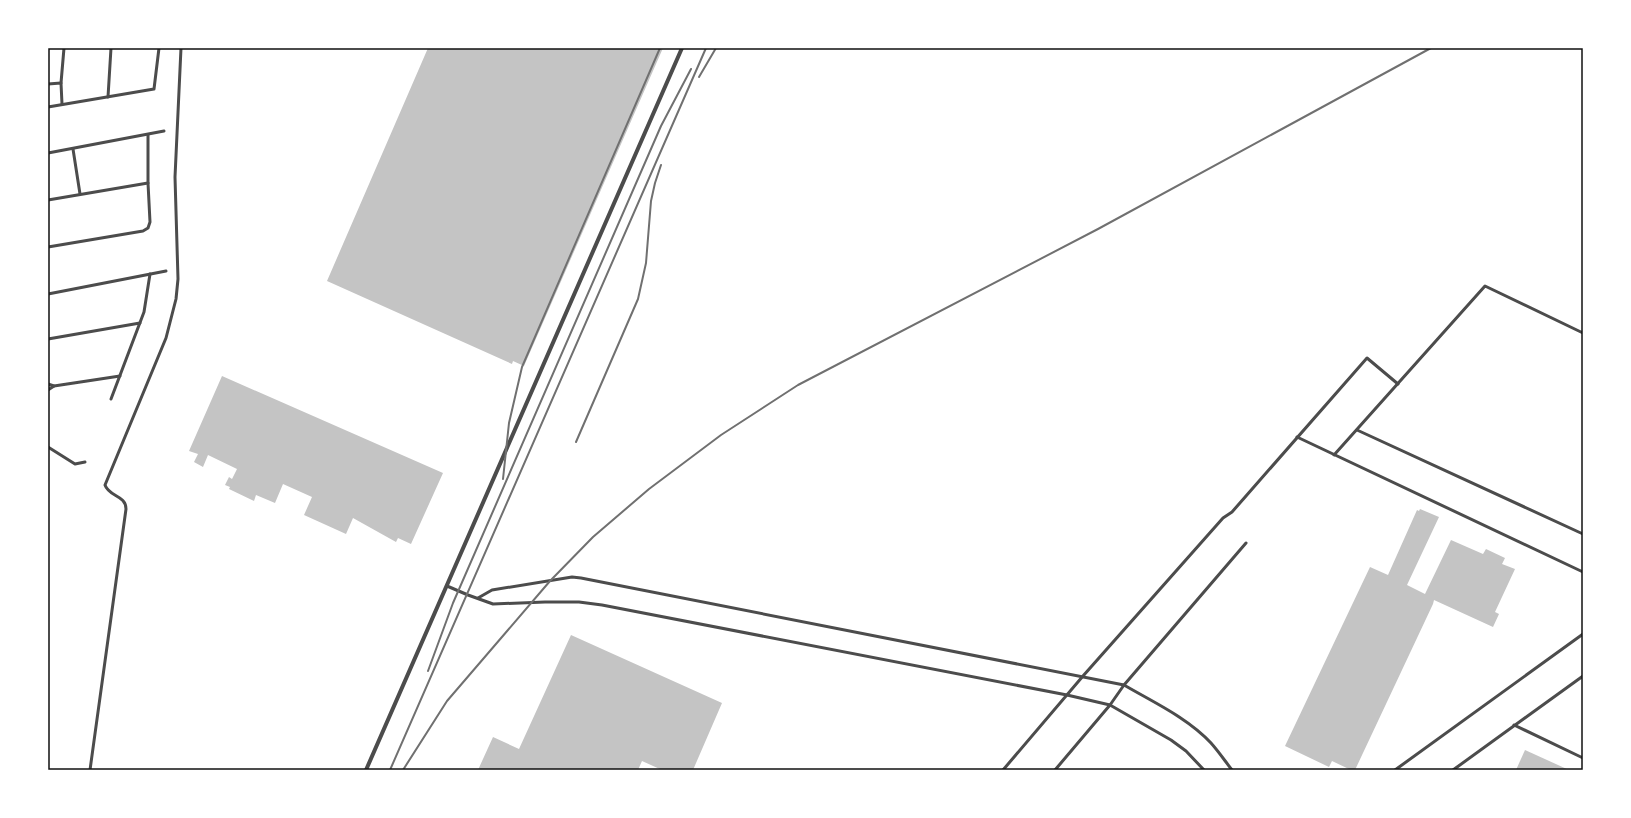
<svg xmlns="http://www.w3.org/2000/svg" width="1631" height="818" viewBox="0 0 1631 818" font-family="Helvetica,sans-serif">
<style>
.building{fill:#c4c4c4}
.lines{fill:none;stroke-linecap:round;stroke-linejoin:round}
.minor{stroke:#4c4c4c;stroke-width:3}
.tertiary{stroke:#4c4c4c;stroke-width:4}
.rail{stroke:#707070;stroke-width:2}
.neatline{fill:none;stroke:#111;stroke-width:1.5}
</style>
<rect width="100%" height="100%" fill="#fff"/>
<g class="building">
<polygon points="428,48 663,48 524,366 513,361 512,364 327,281"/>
<polygon points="222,376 443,473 411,544 398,538 396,542 353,518 346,534 304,515 312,497 283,484 275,503 256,495 254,501 229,489 230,487 225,485 229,477 232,479 237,469 208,455 203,467 194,462 198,454 189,451"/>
<polygon points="1420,509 1439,517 1407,585 1425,594 1451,540 1483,554 1486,549 1505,558 1502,564 1515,569 1495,612 1499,614 1493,627 1434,600 1433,604 1355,770 1351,770 1332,761 1329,767 1285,746 1370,567 1388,575 1417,510 1419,511"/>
<polygon points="571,635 722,703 693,770 662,770 642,761 638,770 478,770 493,737 519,749"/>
<polygon points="1525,750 1569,770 1516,770"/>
</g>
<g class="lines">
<g class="minor">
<polyline points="61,83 64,48"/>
<polyline points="48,84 61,83 62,104"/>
<polyline points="108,97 111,48"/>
<polyline points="48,107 154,89 159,48"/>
<polyline points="73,149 80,194"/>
<polyline points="48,153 164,131"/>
<polyline points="48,200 148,183"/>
<polyline points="48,247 143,231 148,228 150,222 148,183 148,135"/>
<polyline points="48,294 166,271"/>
<polyline points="48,339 140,323"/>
<polyline points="48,384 54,386 120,376"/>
<polyline points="48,390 54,386"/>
<polyline points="111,399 144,312 150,274"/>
<polyline points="1357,430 1583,534"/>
<polyline points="1297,437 1583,572"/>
<polyline points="48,447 75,464 85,462"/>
<polyline points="1334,455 1485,286 1583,333"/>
<polyline points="447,586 468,595 493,604 545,602 579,602 602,605 1067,695 1110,705 1171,740 1186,751 1204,770"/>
<path d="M478,598L492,590L572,577L581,578L1124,685C1153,702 1188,718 1211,743C1219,752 1225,761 1232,770"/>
<polyline points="1514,725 1583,758"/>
<path d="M90,770L126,509C126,495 109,497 105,485L166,338L176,299L178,279L175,177L181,48"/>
<polyline points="1003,770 1083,676 1223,518 1232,512 1246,496 1367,358 1398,384"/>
<polyline points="1055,770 1110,705 1124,685 1246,543"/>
<polyline points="1395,770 1583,634"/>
<polyline points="1453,770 1583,676"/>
</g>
<polyline class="tertiary" points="366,770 682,48"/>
<g class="rail">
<polyline points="699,77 716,48"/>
<polyline points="576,442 638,299 646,263 651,201 655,183 661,165"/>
<polyline points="503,479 509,423 522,367 660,48"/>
<polyline points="428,671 453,603 661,126 691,69"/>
<polyline points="390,770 706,48"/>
<polyline points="403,770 447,701 550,581 593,537 649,489 721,435 798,385 1098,229 1431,48"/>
</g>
</g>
<rect width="1631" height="818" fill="none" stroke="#ffffff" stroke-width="98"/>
<rect x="49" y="49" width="1533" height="720" class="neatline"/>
</svg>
